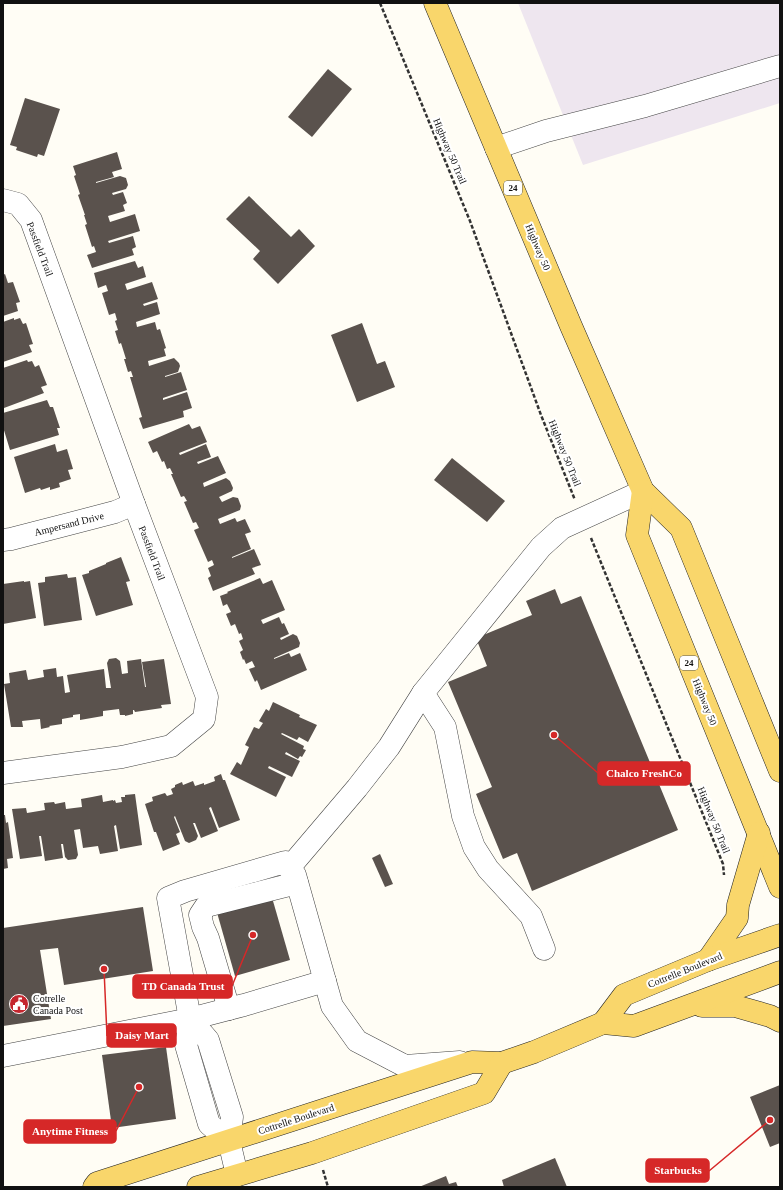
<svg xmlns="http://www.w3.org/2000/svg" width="783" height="1190" viewBox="0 0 783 1190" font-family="'Times New Roman',serif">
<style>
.industrial{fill:#eee6ef}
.building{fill:#5a524d}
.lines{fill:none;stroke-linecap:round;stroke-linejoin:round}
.minor-casing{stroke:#444;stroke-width:23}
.major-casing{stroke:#222;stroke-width:23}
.path{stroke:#333;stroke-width:2.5;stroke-dasharray:4 2;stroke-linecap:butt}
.minor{stroke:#fff;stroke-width:22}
.major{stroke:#f9d66b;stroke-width:22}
.labels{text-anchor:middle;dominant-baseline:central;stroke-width:4;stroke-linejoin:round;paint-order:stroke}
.shield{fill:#fff;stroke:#585858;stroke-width:1}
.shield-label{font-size:9px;font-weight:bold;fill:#111}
.street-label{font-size:10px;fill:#111;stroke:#fff}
.poi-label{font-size:10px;fill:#111;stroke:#fff;text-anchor:start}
.leader{fill:none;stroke:#d62828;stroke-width:1.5}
.callout-dot{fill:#d62828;stroke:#fff;stroke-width:1.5}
.callout{fill:#d62828;stroke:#d62828;stroke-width:1.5}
.callout-label{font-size:11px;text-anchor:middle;font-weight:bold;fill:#fff}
</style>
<rect width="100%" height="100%" fill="#fffdf5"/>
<polygon class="industrial" points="518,3 780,3 780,103 583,165"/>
<g class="building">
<polygon points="328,69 352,89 312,137 288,117"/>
<polygon points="25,98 60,109 44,156 38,154 37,157 16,150 17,147 10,145"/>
<polygon points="117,152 122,169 112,172 114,177 96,182 96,183 120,176 126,178 128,185 126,189 112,193 113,195 123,192 127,203 123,205 125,211 108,216 110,222 135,214 140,231 108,241 109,243 133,236 136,247 132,249 134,255 92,268 87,255 96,252 94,246 92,247 85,225 87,224 84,215 85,215 78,195 80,194 74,176 76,175 73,166"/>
<polygon points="249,196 291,237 299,229 315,246 278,284 253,259 260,251 226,219"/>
<polygon points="135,261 138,268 143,266 146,277 125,284 127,290 152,282 158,299 143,304 144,306 157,302 160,314 136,322 137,327 155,322 157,330 160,329 166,348 164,349 166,356 148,361 149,366 174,358 179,363 180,366 178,372 165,376 165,377 181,372 187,390 163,398 163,400 187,392 192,408 183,411 184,417 143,429 139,418 142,417 130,377 133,377 131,371 128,372 124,359 126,359 121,343 119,344 115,331 118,330 115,321 117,320 115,313 109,315 102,293 108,291 106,285 98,288 94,273"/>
<polygon points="5,274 8,283 13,282 20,302 16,303 18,311 3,316 3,275"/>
<polygon points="14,318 14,320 20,318 23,324 26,323 33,344 29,345 32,352 3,362 3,322"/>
<polygon points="362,323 377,364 385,361 395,387 357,402 331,335"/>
<polygon points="27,360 28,362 32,361 35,367 39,365 47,385 41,387 44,393 4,408 3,368"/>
<polygon points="47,400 50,407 53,407 60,428 57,428 59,435 10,450 3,427 3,413"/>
<polygon points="189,424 192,429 200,426 207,442 179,453 180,455 206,444 211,457 197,462 198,464 218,456 226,473 203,483 204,487 226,478 230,481 233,488 232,491 219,497 222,502 233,497 238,498 241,506 240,510 218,519 220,524 235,518 237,522 245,519 251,532 245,534 251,549 232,557 232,558 254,549 261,565 252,568 255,574 213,591 208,578 211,576 208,568 214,565 212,560 208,562 194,530 199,528 196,522 193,523 184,502 187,501 184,496 181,497 171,474 173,474 170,468 167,469 164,461 162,462 157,451 153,453 148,442"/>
<polygon points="55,444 57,452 67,449 73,469 68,470 71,479 59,483 60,487 50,490 50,487 41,490 40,488 25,493 14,457"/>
<polygon points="452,458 505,501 487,522 434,480"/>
<polygon points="121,557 130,581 126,582 133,605 96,616 82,575 89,573 89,571 106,564 106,563"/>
<polygon points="67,574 68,578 76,577 82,620 44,626 38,583 45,582 45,577"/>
<polygon points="260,578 263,584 272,580 285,610 261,620 263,624 279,617 282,624 284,623 289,634 280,638 281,640 293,634 297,636 300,643 299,647 274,658 274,659 289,653 291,657 300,653 307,670 261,690 257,680 255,682 249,669 255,667 252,661 246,664 244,659 243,660 240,652 243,650 239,641 243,639 241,633 239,634 235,624 231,626 226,614 231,612 227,604 223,606 220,596 228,593 227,592"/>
<polygon points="24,581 24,582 30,581 36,618 3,624 3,584"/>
<polygon points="555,589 561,604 581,596 678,830 532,891 517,853 503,859 476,794 492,787 448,682 487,666 476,638 532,615 526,601"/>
<polygon points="116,658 120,661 122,674 128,673 127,661 141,659 145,687 146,687 142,662 164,659 171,704 161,705 162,708 135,712 134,710 133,710 133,714 125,716 125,715 120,715 119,709 103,711 103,716 80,720 80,714 73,715 73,717 62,719 62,724 49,726 50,727 41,729 40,719 22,721 23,727 11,727 4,684 10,683 9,673 26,670 28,680 44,677 43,670 56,668 57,677 63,676 65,693 70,692 67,675 104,669 106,688 111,688 107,663 109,659"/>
<polygon points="273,702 300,715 299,717 317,725 308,742 299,737 297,740 282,733 281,734 304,746 303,749 306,750 302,757 300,756 298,759 286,752 285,754 300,761 292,777 269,766 268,768 286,777 276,797 230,774 237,762 241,765 249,747 245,745 254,727 259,729 263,723 259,721 266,709 269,711"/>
<polygon points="221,774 223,780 225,780 240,820 219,828 211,807 209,808 218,831 201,838 195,823 193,823 198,836 196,840 189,843 185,841 175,816 174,817 180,832 176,834 180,844 163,851 156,832 154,832 145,804 153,801 152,797 165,793 167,796 173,794 171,789 175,787 175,785 182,782 183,785 193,781 195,786 204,783 204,785 215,781 214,777"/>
<polygon points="135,794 142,845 120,849 116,825 114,826 118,851 100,854 98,846 83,848 80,829 74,830 78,855 76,859 68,860 65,857 63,844 61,844 63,858 45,861 41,836 39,836 42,856 20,859 12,809 26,808 27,813 45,810 44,803 54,802 55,804 65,802 66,809 82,807 81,799 92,797 102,795 103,802 113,800 113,801 115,800 116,803 122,802 121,797 125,797 125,795"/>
<polygon points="3,815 5,815 6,823 8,822 13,858 7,859 8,868 3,869"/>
<polygon points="380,854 393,884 385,887 372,858"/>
<polygon points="271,894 290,960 235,976 216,909"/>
<polygon points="143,907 153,971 64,985 58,948 40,950 51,1019 3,1026 3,928"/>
<polygon points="166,1047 176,1119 112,1128 102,1055"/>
<polygon points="780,1085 780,1143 770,1147 750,1097"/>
<polygon points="555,1158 567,1187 504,1187 502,1180"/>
<polygon points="446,1176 449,1184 456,1182 458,1187 419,1187"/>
</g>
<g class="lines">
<defs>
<g id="minor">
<polyline points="496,148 546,131 645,106 780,66"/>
<polyline points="3,200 18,204 31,220 134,504 207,697 204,719 171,746 122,757 3,773"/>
<polyline points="3,540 11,539 115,512 134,504"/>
<polyline points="423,693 541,547 562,528 643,491"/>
<polyline points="289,868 357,788 389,747 423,693 445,727 463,816 474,847 488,869 531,916 544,949"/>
<polyline points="229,1009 208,938 203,927 200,915 206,906 297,883"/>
<polyline points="190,1019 208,1040 232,1117 229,1141 237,1175"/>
<polyline points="3,1056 190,1019 244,1005 325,981"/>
<polyline points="229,1141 209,1124 186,1045 190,1019 168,898 185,891 285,862 295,875 332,1006 357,1041 405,1066 460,1062"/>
</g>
<g id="major">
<polyline points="435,3 571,326 643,491 681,528 780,771"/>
<polyline points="643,491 637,535 780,887"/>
<polyline points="708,960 737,918 738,905 759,833"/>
<polyline points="702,1006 735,1006 770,1016 780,1021"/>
<polyline points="603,1023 624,995 708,960 780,935"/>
<polyline points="94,1187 97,1183 472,1062 502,1063 534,1052 603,1023 634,1026 780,972"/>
<polyline points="198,1187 312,1153 484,1093 502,1063"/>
</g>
</defs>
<use href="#minor" class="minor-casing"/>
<use href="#major" class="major-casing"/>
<g class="path">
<polyline points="380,3 470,221 541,415 575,500"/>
<polyline points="591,538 723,864 724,875"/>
<polyline points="323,1170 328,1187"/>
</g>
<use href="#minor" class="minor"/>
<use href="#major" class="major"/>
</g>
<defs>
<symbol id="civic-disc" viewBox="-11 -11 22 22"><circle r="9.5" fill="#c4262e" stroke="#fff"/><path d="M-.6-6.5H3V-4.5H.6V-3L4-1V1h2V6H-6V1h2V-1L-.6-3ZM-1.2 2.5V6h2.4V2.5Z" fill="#fff"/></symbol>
</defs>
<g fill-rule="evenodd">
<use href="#civic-disc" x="8" y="993" width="22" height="22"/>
</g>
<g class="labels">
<g class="shield">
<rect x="504" y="181" width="18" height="14" rx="3"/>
<rect x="680" y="656" width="18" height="14" rx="3"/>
</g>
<g class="shield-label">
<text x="513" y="188">24</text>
<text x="689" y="663">24</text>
</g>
<g class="street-label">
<text transform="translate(450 151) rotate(67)">Highway 50 Trail</text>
<text transform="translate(538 247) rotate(67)">Highway 50</text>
<text transform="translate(40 249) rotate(69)">Passfield Trail</text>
<text transform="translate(565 453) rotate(68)">Highway 50 Trail</text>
<text transform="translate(69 524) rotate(-14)">Ampersand Drive</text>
<text transform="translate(152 553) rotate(69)">Passfield Trail</text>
<text transform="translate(705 702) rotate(68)">Highway 50</text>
<text transform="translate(714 820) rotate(68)">Highway 50 Trail</text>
<text transform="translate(685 970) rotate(-22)">Cottrelle Boulevard</text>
<text transform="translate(296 1119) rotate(-18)">Cottrelle Boulevard</text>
</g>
<g class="poi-label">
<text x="33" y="998">Cotrelle<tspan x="33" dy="12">Canada Post</tspan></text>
</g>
</g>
<path class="leader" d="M554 735L598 773M253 935L232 986M104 969L107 1036M139 1087L116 1131M770 1120L709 1171"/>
<g class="callout-dot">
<circle cx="554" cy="735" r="4"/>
<circle cx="253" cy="935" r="4"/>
<circle cx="104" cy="969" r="4"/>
<circle cx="139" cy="1087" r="4"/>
<circle cx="770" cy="1120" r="4"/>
</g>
<g class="callout">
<rect x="598" y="762" width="92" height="23" rx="4"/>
<rect x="133" y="975" width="99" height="23" rx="4"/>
<rect x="107" y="1024" width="69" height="23" rx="4"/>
<rect x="24" y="1120" width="92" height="23" rx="4"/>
<rect x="646" y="1159" width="63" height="23" rx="4"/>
</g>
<g class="callout-label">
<text x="644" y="777">Chalco FreshCo</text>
<text x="183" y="990">TD Canada Trust</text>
<text x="142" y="1039">Daisy Mart</text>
<text x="70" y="1135">Anytime Fitness</text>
<text x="678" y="1174">Starbucks</text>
</g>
<rect width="783" height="1190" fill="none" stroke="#111111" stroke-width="8"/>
</svg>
